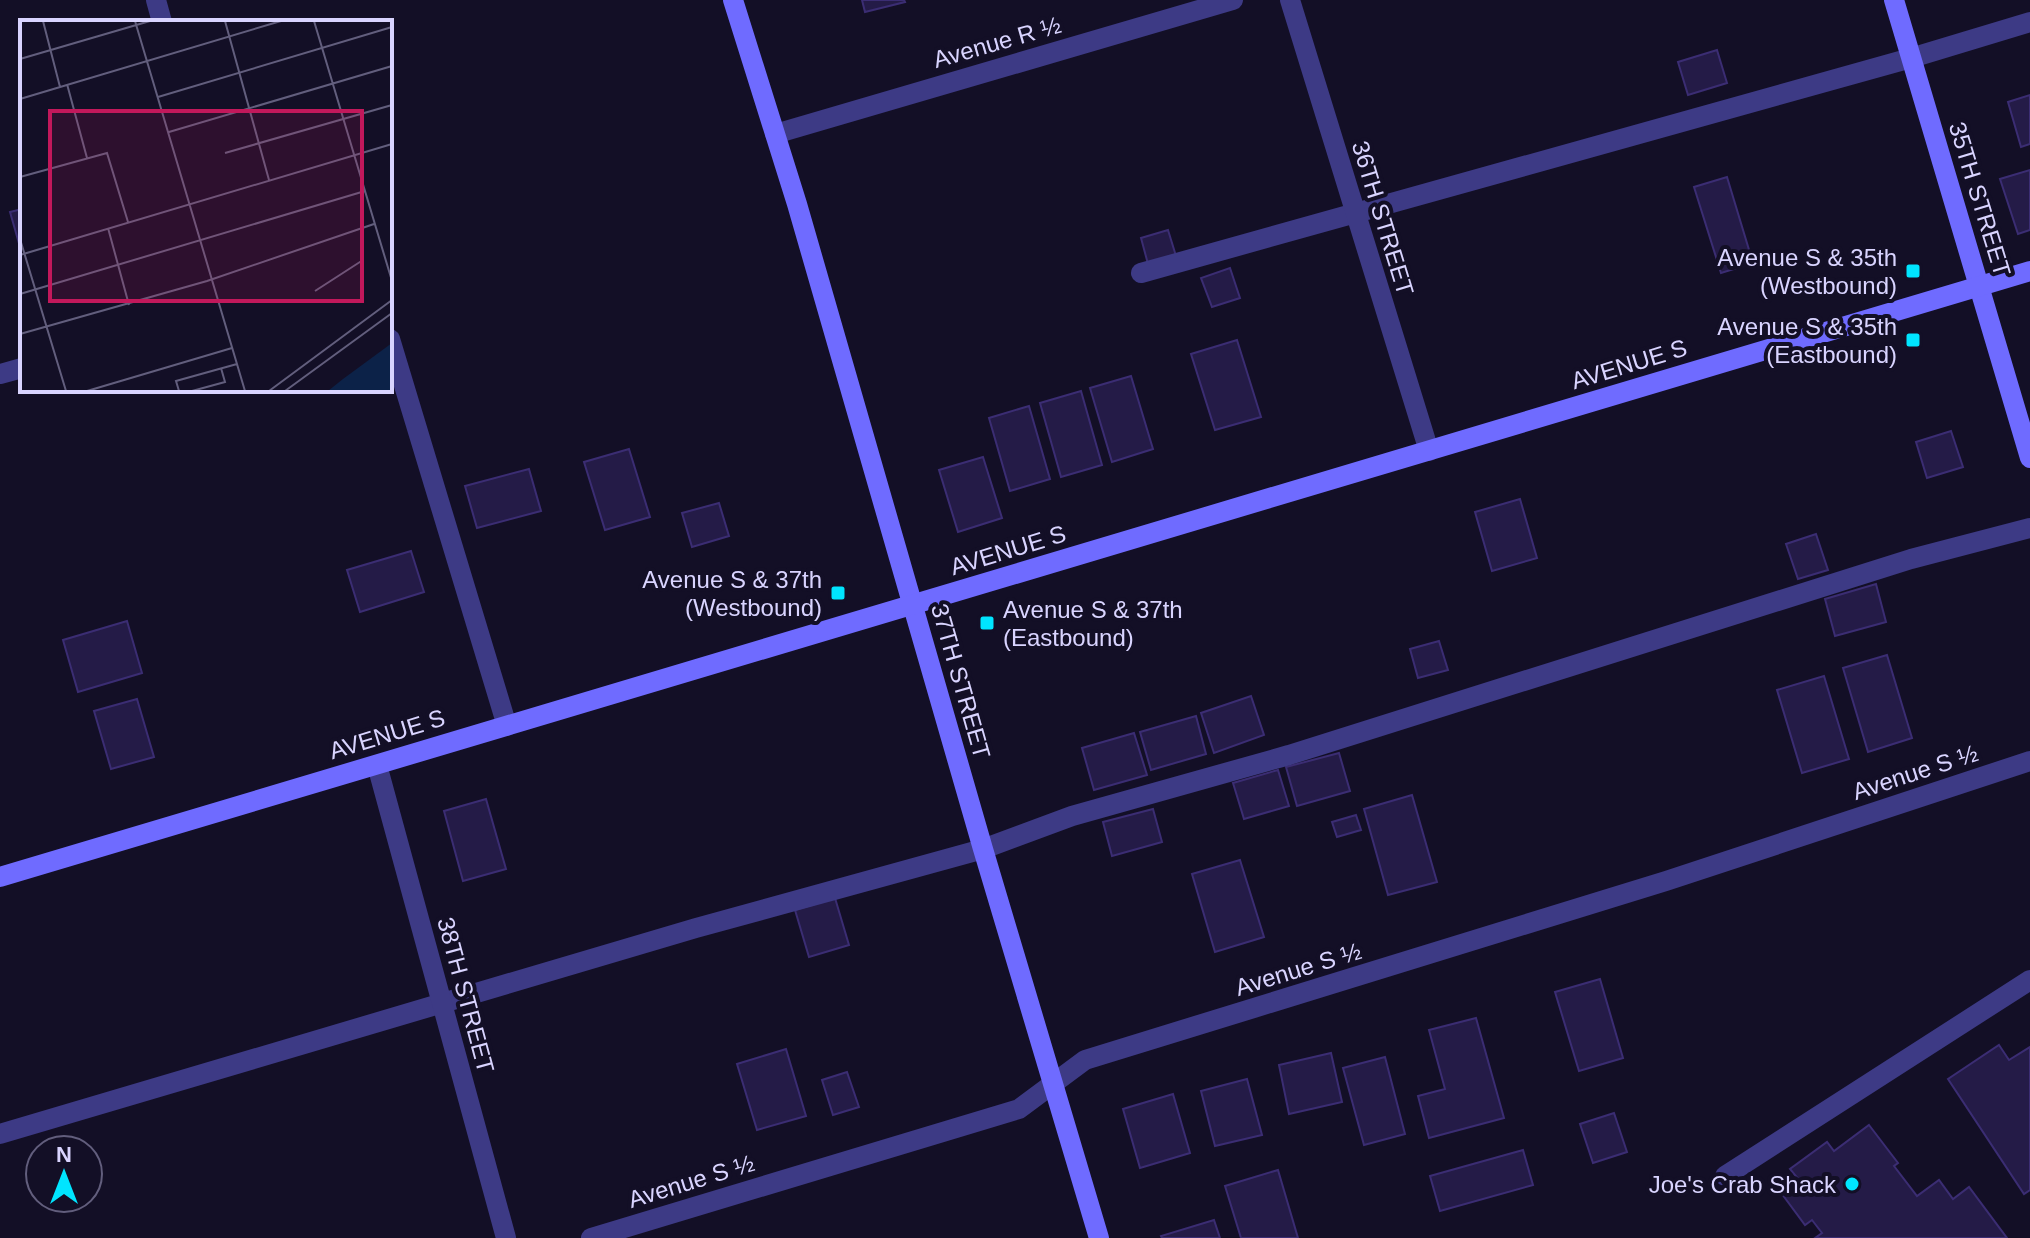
<svg xmlns="http://www.w3.org/2000/svg" width="2030" height="1238" viewBox="0 0 2030 1238" font-family="Arial,sans-serif">
<style>
.building{fill:#241b47;stroke:#3b2d73;stroke-width:2}
.lines{fill:none;stroke-linecap:round;stroke-linejoin:round}
.lane{stroke:#3d3a85;stroke-width:20}
.street{stroke:#3d3a85;stroke-width:20}
.secondary{stroke:#6f6bff;stroke-width:20}
.poi-dot{fill:#00e5ff;stroke:#130f26;stroke-width:3}
.labels{text-anchor:middle;dominant-baseline:central;stroke-width:8;stroke-linejoin:round;paint-order:stroke}
.street-label{font-size:24px;fill:#d9d4ff;stroke:#130f26}
.poi-label{font-size:24px;fill:#d9d4ff;stroke:#130f26;text-anchor:end}
.inset-road{fill:none;stroke:#625e7d;stroke-width:2}
.view{fill:#c2185b;fill-opacity:0.15;stroke:#c2185b;stroke-width:4}
.inset-edge{fill:none;stroke:#d9d4ff;stroke-width:4}
</style>
<rect width="100%" height="100%" fill="#130f26"/>
<g class="building">
<polygon points="862,0 904,0 905,2 865,12"/>
<polygon points="1717,50 1727,83 1688,95 1678,62"/>
<polygon points="2030,95 2030,144 2021,147 2008,102"/>
<polygon points="2030,170 2030,230 2018,234 2000,179"/>
<polygon points="1727,177 1753,263 1721,273 1694,187"/>
<polygon points="22,209 22,254 10,212"/>
<polygon points="1168,230 1176,256 1148,264 1141,238"/>
<polygon points="1230,268 1240,298 1212,307 1201,278"/>
<polygon points="1237,340 1261,417 1215,430 1191,354"/>
<polygon points="1131,376 1153,449 1112,462 1090,388"/>
<polygon points="1081,391 1102,465 1061,477 1040,403"/>
<polygon points="1029,406 1050,479 1010,491 989,418"/>
<polygon points="1951,431 1963,467 1927,478 1916,442"/>
<polygon points="629,449 650,517 605,530 584,462"/>
<polygon points="983,457 1002,518 958,532 939,470"/>
<polygon points="529,469 541,511 477,528 465,486"/>
<polygon points="1520,499 1537,558 1492,571 1475,512"/>
<polygon points="719,503 729,536 692,547 682,513"/>
<polygon points="1816,534 1828,570 1798,579 1786,544"/>
<polygon points="411,551 424,592 360,612 347,570"/>
<polygon points="1876,584 1886,622 1835,636 1825,599"/>
<polygon points="127,621 142,673 78,692 63,640"/>
<polygon points="1439,641 1448,670 1418,678 1410,649"/>
<polygon points="1887,655 1912,738 1868,752 1843,668"/>
<polygon points="1824,676 1849,759 1802,773 1777,690"/>
<polygon points="1251,696 1264,735 1214,753 1201,713"/>
<polygon points="137,699 154,757 111,769 94,711"/>
<polygon points="1196,716 1206,754 1151,770 1140,732"/>
<polygon points="1134,733 1147,775 1094,790 1082,748"/>
<polygon points="1339,753 1350,791 1297,806 1286,767"/>
<polygon points="1278,770 1289,806 1244,819 1233,783"/>
<polygon points="1412,795 1437,882 1388,895 1364,809"/>
<polygon points="486,799 506,869 463,881 444,811"/>
<polygon points="1153,809 1162,842 1112,856 1103,822"/>
<polygon points="1356,815 1361,830 1337,837 1332,822"/>
<polygon points="1240,860 1264,937 1215,952 1192,874"/>
<polygon points="835,898 849,945 809,957 795,910"/>
<polygon points="1600,979 1623,1058 1579,1071 1555,992"/>
<polygon points="1476,1018 1504,1118 1429,1138 1418,1096 1445,1089 1429,1030"/>
<polygon points="1999,1045 2009,1060 2030,1047 2030,1190 2024,1194 1948,1079"/>
<polygon points="786,1049 806,1116 757,1130 737,1064"/>
<polygon points="1331,1053 1342,1102 1289,1114 1279,1065"/>
<polygon points="1385,1057 1405,1134 1364,1145 1343,1068"/>
<polygon points="847,1072 859,1107 833,1115 822,1080"/>
<polygon points="1247,1079 1262,1135 1215,1146 1201,1091"/>
<polygon points="1173,1094 1190,1153 1140,1168 1123,1109"/>
<polygon points="1614,1113 1627,1152 1593,1163 1580,1124"/>
<polygon points="1869,1125 1898,1163 1894,1166 1917,1196 1939,1180 1953,1199 1969,1187 2007,1238 1815,1238 1822,1233 1812,1220 1805,1225 1782,1194 1800,1181 1790,1169 1827,1142 1834,1151"/>
<polygon points="1523,1150 1533,1185 1440,1211 1430,1176"/>
<polygon points="1278,1170 1298,1238 1241,1238 1225,1186"/>
<polygon points="1214,1220 1220,1238 1162,1238 1161,1236"/>
</g>
<g class="lines">
<g class="lane">
<polyline points="1141,273 1911,58 2030,22"/>
<polyline points="0,1134 696,928 983,849 1072,816 1289,755 1911,559 2030,528"/>
<polyline points="1725,1176 2030,980"/>
</g>
<g class="street">
<polyline points="156,0 162,22"/>
<polyline points="1290,0 1429,451"/>
<polyline points="775,134 1233,0"/>
<polyline points="390,339 507,726"/>
<polyline points="0,374 22,368"/>
<polyline points="377,765 506,1238"/>
<polyline points="591,1238 1019,1109 1085,1060 1666,881 2030,761"/>
</g>
<g class="secondary">
<polyline points="733,0 797,204 983,849 1099,1238"/>
<polyline points="1894,0 2030,458"/>
<polyline points="0,877 2030,271"/>
</g>
</g>
<g class="poi-dot">
<rect x="1905" y="263" width="16" height="16" rx="4"/>
<rect x="1905" y="332" width="16" height="16" rx="4"/>
<rect x="830" y="585" width="16" height="16" rx="4"/>
<rect x="979" y="615" width="16" height="16" rx="4"/>
<circle cx="1852" cy="1184" r="8"/>
</g>
<g class="labels">
<g class="street-label">
<text transform="translate(997 42) rotate(-16)">Avenue R ½</text>
<text transform="translate(1980 199) rotate(73)">35TH STREET</text>
<text transform="translate(1383 218) rotate(73)">36TH STREET</text>
<text transform="translate(1629 364) rotate(-17)">AVENUE S</text>
<text transform="translate(1008 550) rotate(-17)">AVENUE S</text>
<text transform="translate(961 681) rotate(74)">37TH STREET</text>
<text transform="translate(387 734) rotate(-17)">AVENUE S</text>
<text transform="translate(1915 772) rotate(-18)">Avenue S ½</text>
<text transform="translate(1298 969) rotate(-17)">Avenue S ½</text>
<text transform="translate(466 995) rotate(75)">38TH STREET</text>
<text transform="translate(691 1181) rotate(-17)">Avenue S ½</text>
</g>
<g class="poi-label">
<text x="1897" y="257">Avenue S &amp; 35th<tspan x="1897" dy="28">(Westbound)</tspan></text>
<text x="1897" y="326">Avenue S &amp; 35th<tspan x="1897" dy="28">(Eastbound)</tspan></text>
<text x="822" y="579">Avenue S &amp; 37th<tspan x="822" dy="28">(Westbound)</tspan></text>
<text x="1003" y="609" text-anchor="start">Avenue S &amp; 37th<tspan x="1003" dy="28">(Eastbound)</tspan></text>
<text x="1836" y="1184">Joe's Crab Shack</text>
</g>
</g>
<g transform="translate(20 20)">
<rect width="372" height="372" fill="#130f26"/>
<path d="M372,323V371H308L323,359Z" fill="#0c2248"/>
<path class="inset-road" d="M23,1L40,67M115,1L225,371M205,1L249,160M294,1L372,261M0,39L130,1M47,64L67,138M138,77L372,7M0,79L261,1M149,112L372,46M205,133L372,85M0,157L87,133L108,202M88,208L109,285M0,219L46,371M0,235L372,124M295,271L343,240M0,274L345,171M0,314L187,261L354,204M67,371L212,328M159,371L156,361L217,344M172,371L205,362L201,348M249,371L372,280M265,371L372,293"/>
<path class="view" d="M30,91H342V281H30Z"/>
<rect width="372" height="372" class="inset-edge"/>
</g>
<g transform="translate(64 1174)"><circle r="38" fill="#130f26" stroke="#625e7d" stroke-width="2"/>
<path d="M0-6L14 30L0 20L-14 30Z" fill="#00e5ff"/>
<text y="-12" font-size="22" font-weight="bold" text-anchor="middle" fill="#d9d4ff">N</text>
</g>
</svg>
